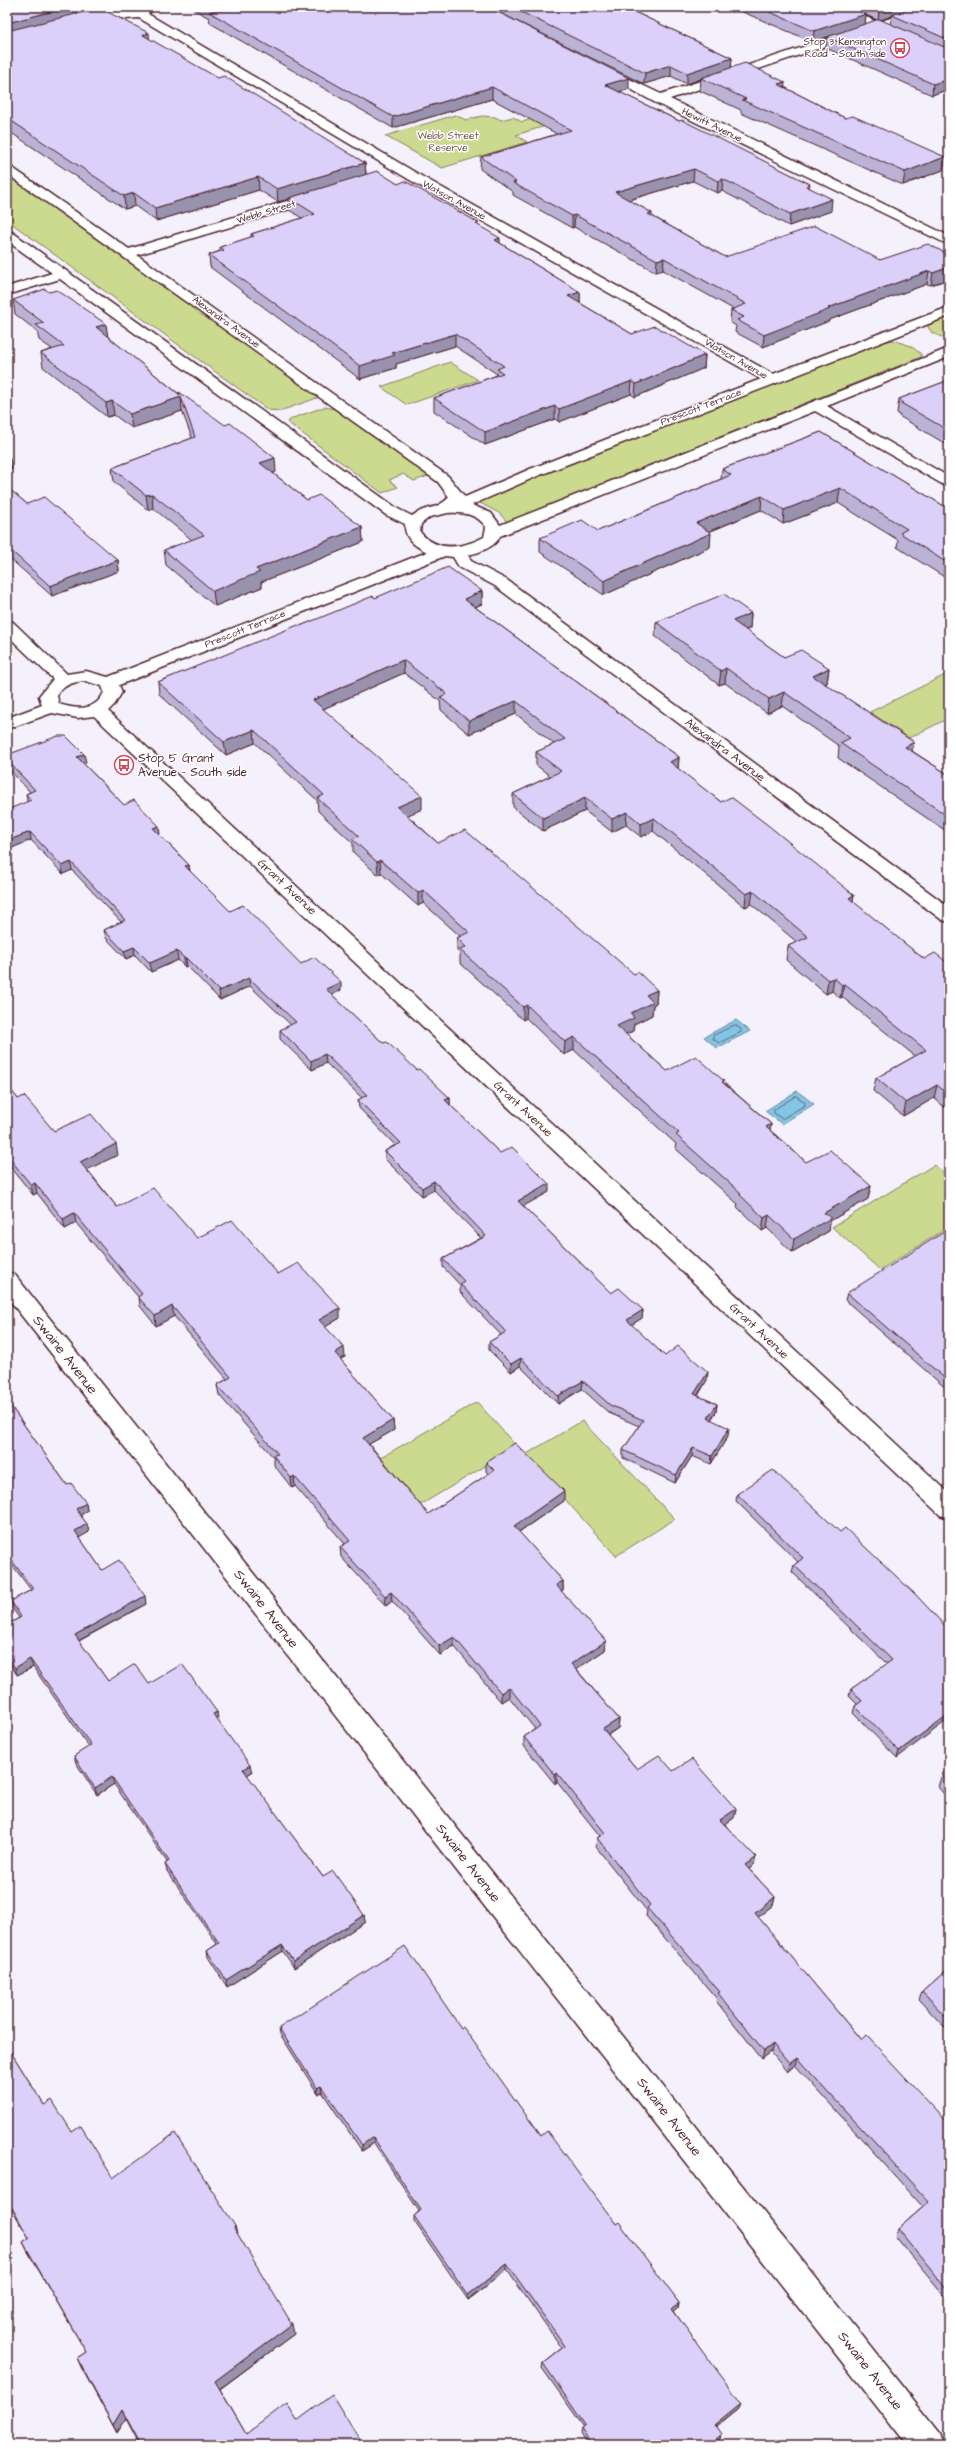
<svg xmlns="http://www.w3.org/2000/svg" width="956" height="2452" viewBox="0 0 956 2452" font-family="'Architects Daughter',sans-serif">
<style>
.green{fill:#cbda8e;stroke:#8a7c5c}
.water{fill:#83c6e4;stroke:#6c839a}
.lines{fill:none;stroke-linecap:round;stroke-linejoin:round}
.shore{stroke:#616275;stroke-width:1}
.minor-casing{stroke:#4a1f2b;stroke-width:3}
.secondary-casing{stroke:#4a1f2b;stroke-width:3}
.minor{fill:#fff;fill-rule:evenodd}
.secondary{fill:#fff;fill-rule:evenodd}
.wall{fill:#bbb3d6;stroke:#4a1f2b;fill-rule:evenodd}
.shaded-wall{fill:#9992ae;stroke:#4a1f2b}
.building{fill:#dad0f9;stroke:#4a1f2b}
.labels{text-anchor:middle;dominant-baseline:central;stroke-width:3;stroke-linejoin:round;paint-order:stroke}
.far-poi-label{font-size:10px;fill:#4a1f2b;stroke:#fff;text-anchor:end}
.far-street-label{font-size:10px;fill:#4a1f2b;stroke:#fff}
.far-park-label{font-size:10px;fill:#715749;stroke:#fff}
.street-label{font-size:12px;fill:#4a1f2b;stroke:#fff}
.poi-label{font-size:12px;fill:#4a1f2b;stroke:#fff;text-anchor:start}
.near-street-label{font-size:14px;fill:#4a1f2b;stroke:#fff}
</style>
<rect width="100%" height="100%" fill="#f4f1fd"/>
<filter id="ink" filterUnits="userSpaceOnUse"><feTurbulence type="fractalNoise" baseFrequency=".025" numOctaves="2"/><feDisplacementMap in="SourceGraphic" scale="8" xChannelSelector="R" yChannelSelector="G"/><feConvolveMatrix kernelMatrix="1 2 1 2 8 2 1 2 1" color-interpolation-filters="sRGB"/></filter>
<g filter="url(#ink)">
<g class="green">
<polygon points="613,95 555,123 516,135 527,142 442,168 385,136 455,115 466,120 482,116 495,117 501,120 513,117 522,122"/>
<polygon points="7,175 315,393 318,395 317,398 280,411 268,410 7,220"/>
<polygon points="949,315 949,340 932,333 928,327 928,324"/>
<polygon points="893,340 911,346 921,354 921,357 507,522 499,513 480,503 480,501 488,495 882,342"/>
<polygon points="450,362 478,380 407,405 381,387"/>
<polygon points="324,407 336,409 431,475 414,481 403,474 389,480 398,487 382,493 287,422 293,418"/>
<polygon points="947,674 949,676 949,718 909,738 870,712"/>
<polygon points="934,1165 949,1177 949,1227 880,1270 832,1227"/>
<polygon points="477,1402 517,1447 417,1507 375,1461"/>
<polygon points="582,1421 675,1519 616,1556 525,1455"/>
</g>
<g class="water">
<polygon points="736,1020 750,1031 717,1048 704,1037"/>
<polygon points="797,1091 814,1104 782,1124 765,1111"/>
</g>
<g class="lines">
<g class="shore">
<polygon points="735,1025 741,1029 741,1032 719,1043 713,1039 713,1036"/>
<polygon points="796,1096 805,1102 805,1105 782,1119 774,1113 774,1110"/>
</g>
<defs>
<g id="minor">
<path d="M101,7H113L115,11C132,14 139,7 155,7L148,14L423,177L773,374L949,307V316L540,475L472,505L491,513L500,525L949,348V357L827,406L949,477V488L815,411L500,536C496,547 478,553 468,555L471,561L507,580L949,907V922L942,920L495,586L459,567L453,557L445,556L119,685L122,692L115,704L108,711L949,1493V1518L940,1515L94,716L78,718L52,713L7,729V718L42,705L39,696L53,679L7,635V621L13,622L67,674L86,671L108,677L427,552C415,546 404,539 405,524L386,515L60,279L7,295V287L52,273L7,241V231L12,232L398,509L412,516C425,506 438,510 449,497L438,482L7,174V164L129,249L313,193H323L324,196L323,199L137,255L448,476L465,497L530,469L761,379L415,183L139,18L126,19L107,15ZM448,513C463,512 477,514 486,527L484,537C462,548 438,553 420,532L421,524L430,517ZM85,681L102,686L104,692C96,711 77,710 59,704L57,696C62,685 73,682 85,681Z"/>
<polygon points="924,7 941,7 670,99 949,236 949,245 654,102 596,70 602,67 606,68 661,94"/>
<polygon points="7,1272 15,1275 940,2433 944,2445 907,2445 7,1297"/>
</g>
<polygon id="secondary" points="828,7 843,7 949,53 949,60"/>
</defs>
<use href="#minor" class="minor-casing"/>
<use href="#secondary" class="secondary-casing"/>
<use href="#minor" class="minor"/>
<use href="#secondary" class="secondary"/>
</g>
<g class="wall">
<polygon points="7,7 89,7 89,11 149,39 365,163 366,174 398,184 479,226 500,243 580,292 580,303 632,334 705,355 704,368 635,397 631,394 559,422 555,419 485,445 434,411 434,398 497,375 497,374 455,346 396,364 396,368 360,379 210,267 209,255 220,251 220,247 251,237 251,234 302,218 289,210 289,199 278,202 259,190 156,221 135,206 125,209 7,130"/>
<polygon points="190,7 488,7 629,89 619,92 810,184 809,188 831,211 789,226 722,191 717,193 693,181 629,200 652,213 652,216 725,257 880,260 949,255 949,279 931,285 927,284 829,320 829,321 763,347 735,332 736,326 730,322 731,310 733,309 663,270 656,272 574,227 572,228 513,195 513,192 480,169 481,157 557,134 492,99 393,128 210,23 209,18"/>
<polygon points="488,7 624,7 732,58 731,68 785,82 784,87 845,118 945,157 943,170 903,185 741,113 741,110 700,91 701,79 687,84 671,76 644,84"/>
<path d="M731,7H949V89L932,95L826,48L827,37L813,42ZM866,15L877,20L865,24ZM892,16L890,24L880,20Z"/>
<polygon points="49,292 106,324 107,336 179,394 179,392 276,472 273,473 307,500 362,527 363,542 261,582 262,587 215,606 166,565 164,550 192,540 153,508 148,510 114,482 112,468 192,438 182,411 132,428 114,415 107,417 43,367 41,353 52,349 39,340 37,331 15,314 13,300"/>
<polygon points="949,380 949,446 899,416 899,414 897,413 899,399"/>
<polygon points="821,432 949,509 949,580 897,547 898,540 838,503 783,524 761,510 709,532 710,547 604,595 540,552 540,538 598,531 721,479 722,469"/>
<polygon points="7,487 27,504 118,560 119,571 52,596 7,556"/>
<polygon points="482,591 482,604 475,607 679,757 678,769 721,802 854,895 853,902 924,959 949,964 949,1111 934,1098 903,1116 873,1091 876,1078 915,1056 842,997 840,998 832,991 826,994 786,960 788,946 797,942 751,904 745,907 653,831 641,837 626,825 612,832 585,811 543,831 513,807 513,794 550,776 536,765 536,752 554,744 516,714 469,734 441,710 440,701 404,673 323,709 422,809 407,815 438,843 657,990 656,1003 653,1005 652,1015 634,1024 633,1031 626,1034 667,1071 724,1083 771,1124 770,1130 806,1162 871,1186 868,1199 830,1221 829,1231 792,1252 767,1228 762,1231 737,1207 738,1204 675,1148 676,1144 574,1050 564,1055 526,1018 523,1020 460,963 460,953 457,951 457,938 460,936 423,903 418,906 381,873 378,875 353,852 353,843 318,811 317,800 255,743 226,755 159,694 158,682 300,626 375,598"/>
<polygon points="751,613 750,628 745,630 784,657 829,668 827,683 825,684 914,742 912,751 949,775 949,833 838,758 839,746 782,706 767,713 725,683 719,685 655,636 656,622"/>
<polygon points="7,755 86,762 83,763 124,805 160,834 159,834 189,865 190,871 230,911 301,964 341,990 332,995 383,1043 417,1070 450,1098 450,1105 500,1153 549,1192 523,1206 611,1293 643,1310 642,1318 631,1325 665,1356 707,1380 698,1396 717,1404 716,1412 711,1420 728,1436 711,1464 692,1456 675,1483 623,1458 623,1450 639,1426 609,1413 582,1389 558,1404 520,1366 511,1372 489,1350 489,1342 501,1335 460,1292 460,1285 443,1267 443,1259 481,1238 434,1190 422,1196 385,1159 385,1151 395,1145 359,1108 358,1100 362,1098 326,1063 312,1070 280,1039 280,1030 291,1025 250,986 220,1000 187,966 185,967 178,960 151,972 135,955 126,959 106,938 104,930 121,922 72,870 63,874 31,840 7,850 27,801 26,794 30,792 7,767"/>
<polygon points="7,1085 18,1099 54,1131 118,1155 87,1169 117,1207 197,1238 278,1274 340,1318 325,1327 345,1357 340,1359 393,1420 394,1430 369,1444 428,1514 488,1474 486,1471 486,1462 564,1501 519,1532 563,1581 563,1590 561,1591 606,1641 605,1650 576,1669 619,1719 618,1728 608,1735 637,1769 673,1771 734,1818 725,1824 754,1865 749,1869 775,1897 773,1905 758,1917 861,2040 949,2124 949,2301 895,2236 898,2229 923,2207 795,2065 787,2072 771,2052 762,2059 716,2001 717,1999 646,1916 647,1911 596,1847 597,1838 600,1836 557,1782 555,1784 524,1746 524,1737 535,1729 509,1697 501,1702 454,1646 440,1655 392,1601 386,1606 341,1557 340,1547 345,1544 295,1486 292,1488 274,1465 274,1458 219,1395 217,1385 227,1379 174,1316 156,1326 140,1306 139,1298 76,1223 65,1229 37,1193 33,1195 7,1162"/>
<polygon points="949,1236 949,1391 845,1300 847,1293"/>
<polygon points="7,1401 67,1485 86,1503 87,1511 80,1515 87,1524 89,1532 79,1537 102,1570 146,1604 79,1641 108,1681 149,1684 217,1712 217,1720 252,1772 247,1775 323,1877 364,1915 365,1922 294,1968 283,1951 227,1987 208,1957 207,1951 217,1944 167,1871 165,1864 167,1862 114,1784 97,1795 76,1763 74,1756 89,1747 33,1667 17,1675 7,1659 7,1625 19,1618 13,1609 11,1601 31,1590 7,1558"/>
<polygon points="737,1494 840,1532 949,1630 897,1758 853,1713 855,1706 857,1704 849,1696 851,1689 887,1664 792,1572 794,1565 798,1562 736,1501"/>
<polygon points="949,1769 949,1800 938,1787 942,1774"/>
<polygon points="949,1968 949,2032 919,2000 922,1992"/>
<polygon points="279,2028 461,2028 541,2136 616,2224 679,2303 678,2308 674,2311 739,2408 716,2427 720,2439 713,2445 588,2445 580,2433 581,2428 583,2426 542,2368 543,2363 562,2348 507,2270 468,2300 414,2221 414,2216 419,2211 374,2143 362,2151 322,2092 318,2094 280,2034"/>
<polygon points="7,2046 44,2105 72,2132 113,2178 237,2234 294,2334 220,2389 246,2434 297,2421 363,2445 140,2445 126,2419 117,2433 81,2367 77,2358 86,2352 28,2252 23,2242 29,2238 7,2201"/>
</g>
<g class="shaded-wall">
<polygon points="69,7 89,7 90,14 7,35 7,23"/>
<polygon points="888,7 919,7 892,15 892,16 878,21 879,10"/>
<polygon points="866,14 865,25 827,37 813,42 814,31"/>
<polygon points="149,33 150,46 143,35"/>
<polygon points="732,58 731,69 701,78 701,79 687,84 687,73"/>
<polygon points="671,65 671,76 644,84 645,73"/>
<polygon points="629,78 629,89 604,96 605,85"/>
<polygon points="949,79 949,89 932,95 933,84"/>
<polygon points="785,82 784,94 778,84"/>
<polygon points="492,87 492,99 393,128 393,117"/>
<polygon points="945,157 943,170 903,185 905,172"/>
<polygon points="365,163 366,175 289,198 289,199 278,202 277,189"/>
<polygon points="694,169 693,181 615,204 615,192"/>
<polygon points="258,177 259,190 156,221 155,208"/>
<polygon points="723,179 722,191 717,193 718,181"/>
<polygon points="134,193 135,206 125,209 124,196"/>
<polygon points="832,199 831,211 789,226 790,214"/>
<polygon points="575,215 574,227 572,228 572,216"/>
<polygon points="500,238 500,251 495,240"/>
<polygon points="664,258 663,270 656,272 657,260"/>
<polygon points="949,267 949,279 931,285 933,273"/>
<polygon points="929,271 927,284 829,320 829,321 763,347 764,335 828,308"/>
<polygon points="580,292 580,304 568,296"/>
<polygon points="106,324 108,338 96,327"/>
<polygon points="455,334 455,346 396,364 396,368 360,379 360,366 392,353"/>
<polygon points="705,355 704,368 635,397 636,384"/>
<polygon points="632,381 631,394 559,422 559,409"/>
<polygon points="181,397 182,411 132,428 130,414"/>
<polygon points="112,401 114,415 107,417 106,403"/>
<polygon points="555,406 555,419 485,445 485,432"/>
<polygon points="275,458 276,472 261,478 260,463"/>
<polygon points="10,459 12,469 7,471 7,460"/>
<polygon points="840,488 838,503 783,524 784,510"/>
<polygon points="152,494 153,508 148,510 146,495"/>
<polygon points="762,496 761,510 695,537 696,523"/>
<polygon points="362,527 363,542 261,582 262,587 215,606 213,591 256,569"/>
<polygon points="711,533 710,547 604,595 604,581"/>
<polygon points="118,560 119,571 52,596 50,586"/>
<polygon points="482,591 482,604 464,611 464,599"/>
<polygon points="751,613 750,628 731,636 733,621"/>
<polygon points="403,660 404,673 314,713 313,700"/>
<polygon points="9,664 12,678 7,680 7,665"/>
<polygon points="726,668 725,683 719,685 721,671"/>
<polygon points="829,668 827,683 811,690 813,676"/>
<polygon points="784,692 782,706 767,713 769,699"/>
<polygon points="516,701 516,714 469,734 469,721"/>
<polygon points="254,730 255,743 226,755 224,742"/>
<polygon points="914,742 911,757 905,747"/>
<polygon points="84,754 86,762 78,765 77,757"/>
<polygon points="679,757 678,770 670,762"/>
<polygon points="422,796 422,809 397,820 397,807"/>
<polygon points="585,798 585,811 543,831 543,818"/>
<polygon points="627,812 626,825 612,832 612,819"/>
<polygon points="654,818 653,831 641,837 641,824"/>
<polygon points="159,826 160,834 155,836 153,828"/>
<polygon points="30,832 31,840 7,850 7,841"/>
<polygon points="380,860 381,873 378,875 377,862"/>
<polygon points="71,862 72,870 63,874 62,866"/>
<polygon points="189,865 190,873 185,866"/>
<polygon points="423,890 423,903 418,906 418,893"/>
<polygon points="753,891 751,904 745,907 746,894"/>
<polygon points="854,895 852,908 849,898"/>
<polygon points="134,947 135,955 126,959 124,951"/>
<polygon points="177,951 178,960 151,972 150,963"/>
<polygon points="184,958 186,958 187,966 185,967"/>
<polygon points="249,978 250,986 220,1000 219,991"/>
<polygon points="834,978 832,991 826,994 828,980"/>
<polygon points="341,982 341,990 327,998 326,989"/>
<polygon points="844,984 842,997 840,998 842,985"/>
<polygon points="657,990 656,1003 653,1005 652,1015 634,1024 633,1031 616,1039 617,1026 631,1013 646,995"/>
<polygon points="527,1005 526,1018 523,1020 523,1007"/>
<polygon points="574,1037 574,1050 564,1055 565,1042"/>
<polygon points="325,1054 326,1063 312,1070 311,1061"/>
<polygon points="937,1085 934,1098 903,1116 906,1103"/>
<polygon points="450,1098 450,1106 445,1100"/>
<polygon points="771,1124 769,1137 766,1127"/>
<polygon points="116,1144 118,1155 82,1172 80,1162"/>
<polygon points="434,1181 434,1190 422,1196 422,1188"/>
<polygon points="35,1183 37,1193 33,1195 31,1185"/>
<polygon points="549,1184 549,1192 518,1209 518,1201"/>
<polygon points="871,1186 868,1199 830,1221 829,1231 792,1252 794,1239 824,1213"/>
<polygon points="74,1213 76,1223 65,1229 63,1219"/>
<polygon points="769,1215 767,1228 762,1231 764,1218"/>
<polygon points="172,1306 174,1316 156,1326 155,1316"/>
<polygon points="340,1308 340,1318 320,1330 319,1320"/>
<polygon points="643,1310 642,1318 626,1328 627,1320"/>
<polygon points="344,1347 345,1357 335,1362 335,1353"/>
<polygon points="521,1358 520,1366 511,1372 511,1364"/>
<polygon points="708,1372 707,1380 693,1402 694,1394"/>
<polygon points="583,1381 582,1389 558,1404 558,1396"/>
<polygon points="717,1404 716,1412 707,1426 708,1418"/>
<polygon points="393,1420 394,1430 364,1447 363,1438"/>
<polygon points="729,1428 728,1436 711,1464 712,1456"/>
<polygon points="693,1448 692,1456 675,1483 676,1475"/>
<polygon points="294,1476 295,1486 292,1488 291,1478"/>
<polygon points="564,1491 564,1501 514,1535 514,1526"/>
<polygon points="86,1503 87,1511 78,1517 76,1509"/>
<polygon points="87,1524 89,1532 77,1539 75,1531"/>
<polygon points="563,1581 563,1590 556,1594 556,1585"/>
<polygon points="391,1592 392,1601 386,1606 385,1596"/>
<polygon points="145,1596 146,1604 76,1642 75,1635"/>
<polygon points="454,1637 454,1646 440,1655 439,1646"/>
<polygon points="606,1641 605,1650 571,1673 571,1664"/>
<polygon points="30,1659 33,1667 17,1675 15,1668"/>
<polygon points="509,1687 509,1697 501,1702 501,1693"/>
<polygon points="217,1712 218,1719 215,1721 213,1714"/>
<polygon points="949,1714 949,1719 897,1758 899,1751"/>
<polygon points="619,1719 618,1728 602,1738 603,1729"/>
<polygon points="250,1765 252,1772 245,1776 243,1769"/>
<polygon points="557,1773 557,1782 555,1784 555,1775"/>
<polygon points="112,1777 114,1784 97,1795 95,1788"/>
<polygon points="736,1809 734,1818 719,1828 720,1820"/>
<polygon points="756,1857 754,1865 744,1873 745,1865"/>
<polygon points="775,1897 773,1905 753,1921 755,1913"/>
<polygon points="364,1915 365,1922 294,1968 293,1961"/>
<polygon points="282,1945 283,1951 227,1987 226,1980"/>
<polygon points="773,2044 771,2052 762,2059 764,2051"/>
<polygon points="797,2058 795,2065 787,2072 789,2064"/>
<polygon points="321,2086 322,2092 318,2094 317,2088"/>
<polygon points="373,2137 374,2143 362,2151 362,2145"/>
<polygon points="235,2226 238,2237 234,2228"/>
<polygon points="507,2264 507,2270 468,2300 468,2295"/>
<polygon points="679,2303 678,2308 671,2314 672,2309"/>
<polygon points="292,2324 294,2334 218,2390 215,2381"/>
<polygon points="741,2403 739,2408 713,2429 714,2425"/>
<polygon points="122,2410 126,2419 117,2433 113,2425"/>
<polygon points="721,2435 720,2439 713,2445 709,2445"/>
</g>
<g class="building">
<polygon points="7,7 69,7 7,23"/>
<polygon points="208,7 488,7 629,78 605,85 679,121 682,120 810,184 806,186 832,199 790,214 723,179 718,181 694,169 615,192 652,213 648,214 725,257 815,226 880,260 928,244 949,255 949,267 933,273 929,271 828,308 830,309 764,335 737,320 744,317 731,310 746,304 664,258 657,260 575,215 572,216 513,183 516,182 481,157 571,130 492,87 393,117 209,12 215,11"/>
<polygon points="511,7 624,7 732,58 687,73 671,65 645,73"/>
<polygon points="758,7 851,7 866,14 814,31"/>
<polygon points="873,7 888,7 879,10"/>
<polygon points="915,7 949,7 949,40 892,15"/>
<polygon points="100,8 149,33 143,35 218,78 224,76 365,163 277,189 258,177 155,208 134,193 124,196 7,118 7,31"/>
<polygon points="879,19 949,49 949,79 933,84 827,37"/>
<polygon points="745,63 785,82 778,84 845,118 853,116 945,157 905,172 742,100 746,99 701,78"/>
<polygon points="377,171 398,184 405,181 479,223 476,224 500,238 495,240 580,292 568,296 632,334 655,326 705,355 636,384 632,381 559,409 555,406 485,432 434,398 503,373 497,369 504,366 455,334 392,353 395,355 360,366 209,255 224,250 220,247 254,236 251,234 315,214 289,198"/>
<polygon points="45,289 49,292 57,290 106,324 96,327 180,395 179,392 225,425 230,423 275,458 260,463 307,500 319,495 362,527 256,569 260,572 213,591 164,550 204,535 152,494 146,495 112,468 195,437 181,397 130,414 112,401 106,403 41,353 64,346 36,325 44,323 13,300"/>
<polygon points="949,380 949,431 901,403 903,402 899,399"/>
<polygon points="821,432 949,509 949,564 900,533 907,529 840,488 784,510 762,496 696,523 711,533 604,581 540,538 582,520 598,531 731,475 722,469"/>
<polygon points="7,456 10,459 7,460"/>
<polygon points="7,487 27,504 44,497 118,560 50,586 7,547"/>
<polygon points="448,567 482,591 464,599 679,757 670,762 721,802 731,797 769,826 854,895 849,898 924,959 935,953 949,964 949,1095 937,1085 906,1103 876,1078 926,1050 844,984 842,985 834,978 828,980 788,946 808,937 753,891 746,894 654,818 641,824 627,812 612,819 585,798 543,818 513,794 561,771 536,752 565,739 516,701 469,721 440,697 447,694 403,660 313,700 422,796 397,807 438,843 465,830 634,974 638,972 657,990 646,995 653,1002 631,1013 634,1018 617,1026 667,1071 696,1056 724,1081 722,1082 771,1124 766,1127 806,1162 830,1150 871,1186 824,1213 831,1218 794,1239 769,1215 764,1218 739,1194 741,1193 676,1135 679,1133 574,1037 565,1042 527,1005 523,1007 460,950 466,947 457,938 469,932 423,890 418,893 380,860 377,862 352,839 359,836 317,798 324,795 254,730 224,742 158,682 298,625 300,626 373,596 375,598"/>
<polygon points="724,594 751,613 733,621 784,657 801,650 829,668 813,676 914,742 905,747 949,775 949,817 840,743 850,738 784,692 769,699 726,668 721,671 656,622"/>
<polygon points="58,736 66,736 84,754 77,757 124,805 134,800 159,826 153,828 189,865 185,866 230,911 243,905 301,964 314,957 341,982 326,989 383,1043 387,1042 417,1070 419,1069 450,1098 445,1100 500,1153 512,1147 549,1184 518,1201 611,1293 619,1288 643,1310 627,1320 665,1356 678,1346 708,1372 694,1394 717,1404 708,1418 729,1428 712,1456 693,1448 676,1475 623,1450 643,1420 610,1405 583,1381 558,1396 521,1358 511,1364 489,1342 506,1332 460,1284 464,1281 443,1259 486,1236 434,1181 422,1188 385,1151 401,1143 358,1100 367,1095 325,1054 311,1061 280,1030 296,1022 249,978 219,991 186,958 184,958 177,951 150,963 134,947 124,951 104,930 125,920 71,862 62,866 30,832 7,841 7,810 31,800 26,794 35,790 7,760 7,755"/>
<polygon points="7,1085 18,1099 24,1096 54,1131 91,1114 116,1144 80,1162 117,1207 153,1188 197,1238 232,1220 278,1274 298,1263 340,1308 319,1320 344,1347 335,1353 393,1420 363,1438 428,1514 494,1470 486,1462 515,1443 564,1491 514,1526 563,1581 556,1585 606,1641 571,1664 619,1719 603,1729 637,1769 659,1755 673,1771 692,1759 736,1809 720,1820 756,1857 745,1865 775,1897 755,1913 861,2040 866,2035 949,2124 949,2291 898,2229 929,2202 797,2058 789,2064 773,2044 764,2051 718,1993 720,1992 647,1908 650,1905 597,1838 605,1833 557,1773 555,1775 524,1737 540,1726 509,1687 501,1693 454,1637 439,1646 391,1592 385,1596 340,1547 350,1541 294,1476 291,1478 273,1455 278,1454 217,1385 231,1377 172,1306 155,1316 138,1297 142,1294 74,1213 63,1219 35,1183 31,1185 7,1155"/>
<polygon points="944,1232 949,1236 949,1382 847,1293"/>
<polygon points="7,1401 67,1485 71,1483 86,1503 76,1509 87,1524 75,1531 102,1570 119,1560 145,1596 75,1635 108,1681 135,1664 149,1684 182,1664 217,1712 213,1714 250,1765 243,1769 323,1877 333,1871 364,1915 293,1961 282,1945 226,1980 207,1951 219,1943 165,1864 169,1861 112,1777 95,1788 74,1756 91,1745 30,1659 15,1668 7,1655 7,1625 21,1617 11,1601 33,1589 7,1554"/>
<polygon points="773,1470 840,1532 845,1528 916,1595 949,1630 949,1714 899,1751 855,1706 862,1701 851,1689 892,1660 794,1565 803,1558 737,1494"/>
<polygon points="949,1769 949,1782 942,1774"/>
<polygon points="405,1946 461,2028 463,2027 541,2136 547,2131 616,2224 619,2222 679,2303 672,2309 741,2403 714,2425 721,2435 709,2445 592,2445 581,2428 585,2425 543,2363 565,2346 507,2264 468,2295 414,2216 421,2210 373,2137 362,2145 321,2086 317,2088 279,2028"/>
<polygon points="949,1968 949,2020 922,1992"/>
<polygon points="7,2046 44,2105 52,2100 72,2132 81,2126 113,2178 175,2133 235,2226 234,2228 292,2324 215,2381 246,2434 287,2403 297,2421 332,2395 363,2445 141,2445 122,2410 113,2425 77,2358 86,2352 23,2242 29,2238 7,2199"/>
</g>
</g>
<defs>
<symbol id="bus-ring" viewBox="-11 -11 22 22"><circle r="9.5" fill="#fff" stroke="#d1495b" stroke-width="1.5"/><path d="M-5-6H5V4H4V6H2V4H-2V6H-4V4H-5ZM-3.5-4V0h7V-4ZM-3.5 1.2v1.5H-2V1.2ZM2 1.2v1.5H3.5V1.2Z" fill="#d1495b"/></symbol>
</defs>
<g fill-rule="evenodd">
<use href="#bus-ring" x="889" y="37" width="22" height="22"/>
<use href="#bus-ring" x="113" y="754" width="22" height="22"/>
</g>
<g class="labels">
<g class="far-poi-label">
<text x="886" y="42">Stop 3 Kensington<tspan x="886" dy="12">Road - South side</tspan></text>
</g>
<g class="far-street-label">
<text transform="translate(712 125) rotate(26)">Hewitt Avenue</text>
<text transform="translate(454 200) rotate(29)">Watson Avenue</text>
<text transform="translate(266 212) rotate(-17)">Webb Street</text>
<text transform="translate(226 322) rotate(36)">Alexandra Avenue</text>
<text transform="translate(736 359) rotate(30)">Watson Avenue</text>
<text transform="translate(701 407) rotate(-21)">Prescott Terrace</text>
<text transform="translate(245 629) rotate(-22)">Prescott Terrace</text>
</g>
<g class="far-park-label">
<text x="448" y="136">Webb Street<tspan x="448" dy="12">Reserve</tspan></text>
</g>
<g class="street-label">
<text transform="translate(725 750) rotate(37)">Alexandra Avenue</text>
<text transform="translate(287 887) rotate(43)">Grant Avenue</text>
<text transform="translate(523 1109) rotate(43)">Grant Avenue</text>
<text transform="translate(759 1331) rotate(43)">Grant Avenue</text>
</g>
<g class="poi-label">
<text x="138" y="758">Stop 5 Grant<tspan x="138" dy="14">Avenue - South side</tspan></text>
</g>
<g class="near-street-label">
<text transform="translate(65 1355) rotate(52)">Swaine Avenue</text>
<text transform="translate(266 1609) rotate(52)">Swaine Avenue</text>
<text transform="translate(468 1863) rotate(52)">Swaine Avenue</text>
<text transform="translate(669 2117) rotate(52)">Swaine Avenue</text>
<text transform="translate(870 2371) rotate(52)">Swaine Avenue</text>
</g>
</g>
<rect width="956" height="2452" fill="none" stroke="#fff" stroke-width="24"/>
<rect x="12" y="12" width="932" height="2428" fill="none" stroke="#4a1f2b" stroke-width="1.5" filter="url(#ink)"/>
</svg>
